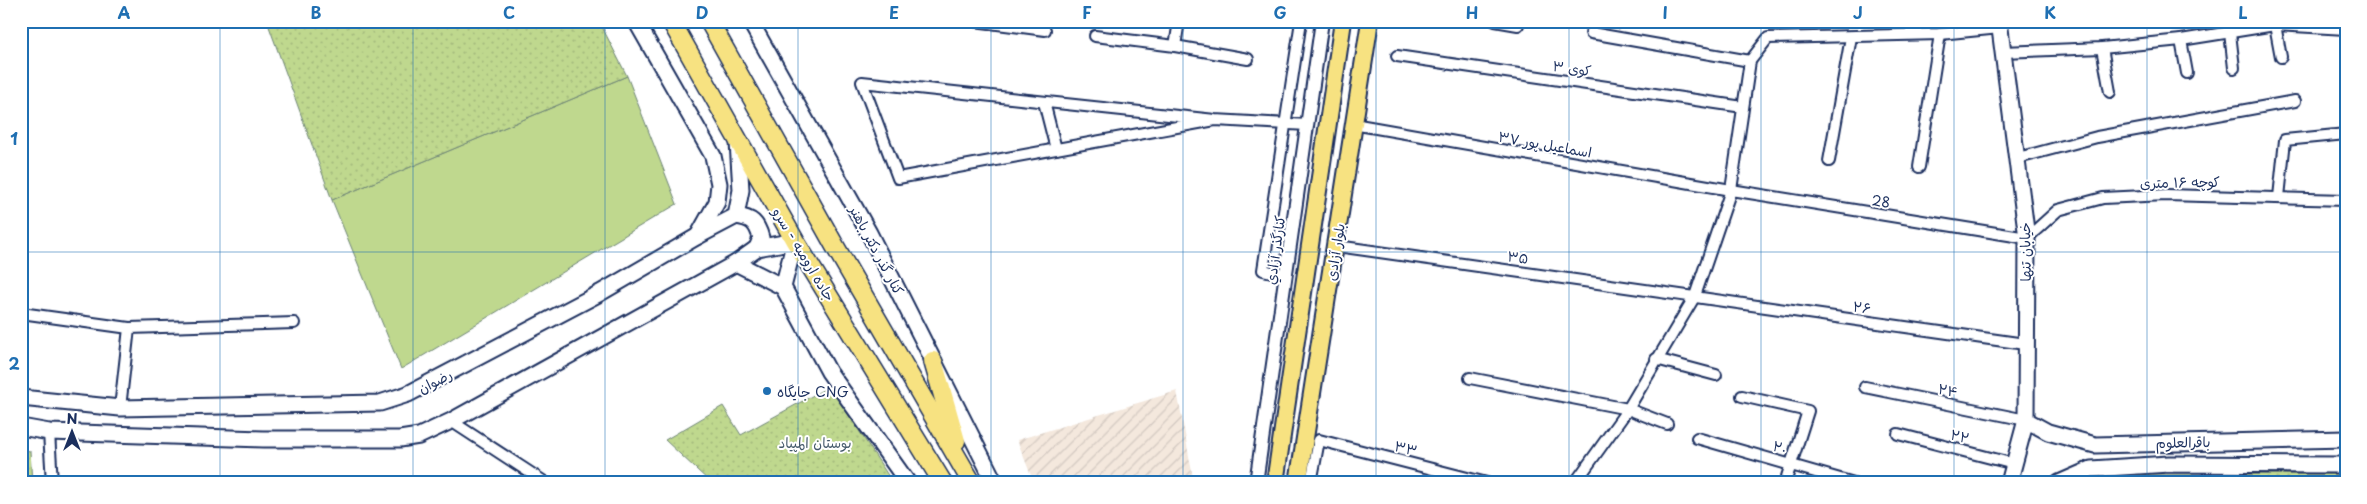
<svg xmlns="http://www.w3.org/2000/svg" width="2367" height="504" viewBox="0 0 2367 504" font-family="'Playpen Sans','Playpen Sans Arabic',sans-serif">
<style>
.industrial{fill:url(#industrial-furrows)}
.grass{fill:#bfd88e;stroke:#6d8476}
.park{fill:url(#park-dots);stroke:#6d8476}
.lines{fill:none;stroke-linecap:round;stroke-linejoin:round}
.minor-casing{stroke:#1b2f5e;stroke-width:14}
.tertiary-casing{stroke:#1b2f5e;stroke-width:16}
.secondary-casing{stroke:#1b2f5e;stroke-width:19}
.primary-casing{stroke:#1b2f5e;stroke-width:20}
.trunk-casing{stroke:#1b2f5e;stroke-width:21}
.minor{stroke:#fff;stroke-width:10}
.tertiary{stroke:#fff;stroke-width:12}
.secondary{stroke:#fff;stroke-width:15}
.primary{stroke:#f7e281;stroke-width:16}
.trunk{stroke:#f7e281;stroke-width:18}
.grid{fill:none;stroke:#1f6fb2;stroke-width:1;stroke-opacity:0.55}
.poi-dot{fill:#1f6fb2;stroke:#fff;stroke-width:2}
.labels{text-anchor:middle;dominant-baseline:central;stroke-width:4;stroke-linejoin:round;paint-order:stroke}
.street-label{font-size:14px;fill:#1b2f5e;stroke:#fff}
.poi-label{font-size:14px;fill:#1b2f5e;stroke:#fff;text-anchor:start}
.park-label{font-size:14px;fill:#44596a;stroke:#fff}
.neatline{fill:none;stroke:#1f6fb2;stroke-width:2}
.grid-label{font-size:16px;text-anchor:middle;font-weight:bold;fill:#1f6fb2}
</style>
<defs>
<pattern id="industrial-furrows" width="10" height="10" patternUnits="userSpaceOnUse" patternTransform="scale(1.25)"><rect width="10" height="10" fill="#f4e8dd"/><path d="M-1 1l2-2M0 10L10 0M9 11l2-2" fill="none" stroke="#d1c7c0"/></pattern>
<pattern id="park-dots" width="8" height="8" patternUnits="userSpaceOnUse" patternTransform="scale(1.25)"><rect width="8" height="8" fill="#bfd88e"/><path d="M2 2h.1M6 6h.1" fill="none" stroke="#a4ba7d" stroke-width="1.8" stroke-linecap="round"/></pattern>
</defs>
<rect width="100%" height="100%" fill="#fff"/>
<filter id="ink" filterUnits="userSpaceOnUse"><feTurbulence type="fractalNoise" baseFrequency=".02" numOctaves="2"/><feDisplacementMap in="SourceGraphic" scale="10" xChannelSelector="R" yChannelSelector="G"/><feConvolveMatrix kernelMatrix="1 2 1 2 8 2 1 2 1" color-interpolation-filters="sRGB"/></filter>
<g filter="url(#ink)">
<polygon class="industrial" points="1177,391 1194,483 1034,483 1017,440"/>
<polygon class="grass" points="627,76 677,204 401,369 332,200"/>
<g class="park">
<polygon points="267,21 599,21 627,76 332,200"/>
<polygon points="830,386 893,483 711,483 665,440 723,406 741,435"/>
<polygon points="21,449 30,451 32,483 21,483"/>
<polygon points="2346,474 2346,483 2087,483 2120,475"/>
</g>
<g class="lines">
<defs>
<g id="minor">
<polyline points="974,21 1045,30"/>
<polyline points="1495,21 1518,25"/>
<polyline points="2275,25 2281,57"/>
<polyline points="1591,33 1750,61"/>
<polyline points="2230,33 2234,68"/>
<polyline points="1095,36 1175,46 1248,59"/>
<polyline points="2181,40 2187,73"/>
<polyline points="1175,46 1179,21"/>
<polyline points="2102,48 2110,92"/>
<polyline points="2003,52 2102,48 2181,40 2275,25 2346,29"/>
<polyline points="1397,56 1743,107"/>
<polyline points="1044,102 1056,149"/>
<polyline points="1215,120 898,178 862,82 1215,120 1308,125"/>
<polyline points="1353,124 1731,190 2027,238 2058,210 2103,198 2166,195 2346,200"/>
<polyline points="2018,158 2097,137 2295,101"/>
<polyline points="1829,161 1851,37"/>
<polyline points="1919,167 1940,34"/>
<polyline points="2279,197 2285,140 2346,134"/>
<polyline points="1337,246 2025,344"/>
<polyline points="1286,275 1263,270 1301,21"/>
<polyline points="21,313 129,328 294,323"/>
<polyline points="1656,359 1716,375"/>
<polyline points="1470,378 1628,409 1667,424"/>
<polyline points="1865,387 2026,420"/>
<polyline points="1742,396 1808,411 1785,483"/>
<polyline points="120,408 129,328"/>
<polyline points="451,421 546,483"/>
<polyline points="49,432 52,483"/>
<polyline points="1898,434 2014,464"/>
<polyline points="1697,438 1854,483"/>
<polyline points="1311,483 1319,440 1487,483"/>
<polyline points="1575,483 1628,409 1695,296 1731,190 1750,61 1768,38 1940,34 2000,28"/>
</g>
<polyline id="tertiary" points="1256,483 1322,21"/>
<g id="secondary">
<polyline points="636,21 713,156 719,184 717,202 698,236"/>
<polyline points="750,21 869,233 995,483"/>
<polyline points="1999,21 2027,238 2026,420 2009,483"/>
<path d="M736,216C752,218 757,223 761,238L757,248"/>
<polyline points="736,263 783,287 829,372 908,483"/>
<polyline points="21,398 120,408 380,403 408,394 600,293 698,236 736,216 741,190 738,142"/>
<polyline points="2026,420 2048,432 2095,445 2346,439"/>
<polyline points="21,427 49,432 263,439 400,439 419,436 451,421 736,263 757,248 795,241 783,287"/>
<polyline points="2059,483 2091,469 2169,464 2346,465"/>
</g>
<g id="primary">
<polyline points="1275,483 1343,21"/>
<polyline points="1298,483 1370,21"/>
</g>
<g id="trunk">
<polyline points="671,21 795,241 943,483"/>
<polyline points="709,21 836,248 972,483"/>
<polyline points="933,361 956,441"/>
</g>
</defs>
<use href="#minor" class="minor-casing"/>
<use href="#tertiary" class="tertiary-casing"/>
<use href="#secondary" class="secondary-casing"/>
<use href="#primary" class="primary-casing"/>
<use href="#trunk" class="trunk-casing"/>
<use href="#minor" class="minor"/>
<use href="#tertiary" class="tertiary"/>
<use href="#secondary" class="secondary"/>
<use href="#primary" class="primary"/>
<use href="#trunk" class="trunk"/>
</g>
</g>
<path class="grid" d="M220,21V483M413,21V483M605,21V483M798,21V483M991,21V483M1183,21V483M1376,21V483M1569,21V483M1761,21V483M1954,21V483M2147,21V483M21,252H2346"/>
<circle class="poi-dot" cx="767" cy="391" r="5"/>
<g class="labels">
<g class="street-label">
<text transform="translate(1572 68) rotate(8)">کوی ۳</text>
<text transform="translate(1545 144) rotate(10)">اسماعیل پور ۳۷</text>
<text transform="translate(2180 182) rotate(-1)">کوچه ۱۶ متری</text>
<text transform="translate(1881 201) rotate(9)">28</text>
<text transform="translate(877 250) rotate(62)">کنار گذر دکتر باهنر</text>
<text transform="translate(1275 250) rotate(-82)">کنارگذر آزادي</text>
<text transform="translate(1335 252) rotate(-81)">بلوار آزادی</text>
<text transform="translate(2025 252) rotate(-91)">خیابان تنها</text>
<text transform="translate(804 254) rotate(59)">جاده ارومیه - سرو</text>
<text transform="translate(1518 257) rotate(8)">۳۵</text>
<text transform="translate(1862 307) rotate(8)">۲۶</text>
<text transform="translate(435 381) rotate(-27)">رضوان</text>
<text transform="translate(1948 390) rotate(11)">۲۴</text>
<text transform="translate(1960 436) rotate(14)">۲۲</text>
<text transform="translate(2183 442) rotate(-1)">باقرالعلوم</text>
<text transform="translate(1780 447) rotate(16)">۲۰</text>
<text transform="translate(1406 448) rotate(14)">۳۳</text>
</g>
<g class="poi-label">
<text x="777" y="391">جایگاه CNG</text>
</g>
<g class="park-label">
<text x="815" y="442">بوستان المپیاد</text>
</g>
</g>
<rect width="2367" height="504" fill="none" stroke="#fff" stroke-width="55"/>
<g transform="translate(72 432)" stroke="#ffffff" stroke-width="4" paint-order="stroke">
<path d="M0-4L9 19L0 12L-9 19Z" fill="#1b2f5e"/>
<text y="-8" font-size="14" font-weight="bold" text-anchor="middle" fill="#1b2f5e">N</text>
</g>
<rect x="28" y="28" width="2312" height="448" class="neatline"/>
<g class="grid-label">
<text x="124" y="19">A</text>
<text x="316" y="19">B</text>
<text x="509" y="19">C</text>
<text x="702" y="19">D</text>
<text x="894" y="19">E</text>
<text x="1087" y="19">F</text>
<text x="1280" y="19">G</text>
<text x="1472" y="19">H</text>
<text x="1665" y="19">I</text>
<text x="1858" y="19">J</text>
<text x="2050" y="19">K</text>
<text x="2243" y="19">L</text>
<text x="14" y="145">1</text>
<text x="14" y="370">2</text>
</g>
</svg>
